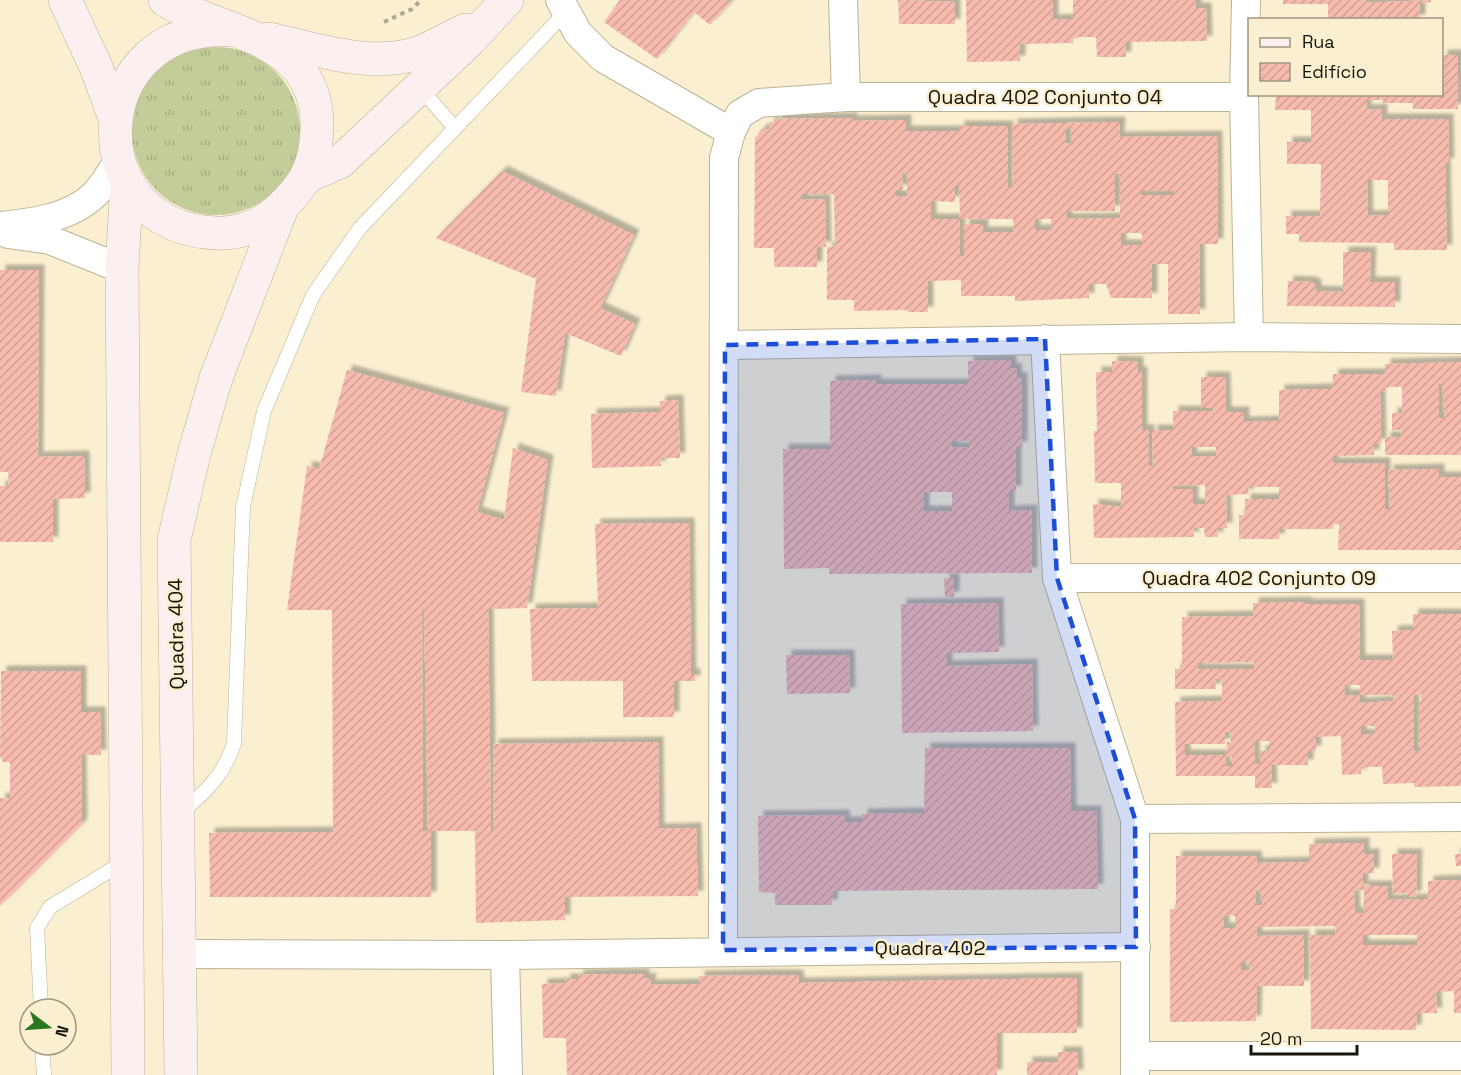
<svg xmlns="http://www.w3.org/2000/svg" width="1461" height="1075" viewBox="0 0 1461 1075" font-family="'Space Grotesk',sans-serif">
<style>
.grass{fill:url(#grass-tufts)}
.building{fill:url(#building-hatch);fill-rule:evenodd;filter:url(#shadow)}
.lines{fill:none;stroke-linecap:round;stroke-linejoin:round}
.lane-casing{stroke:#bdb295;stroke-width:15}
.street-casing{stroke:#bdb295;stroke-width:30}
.secondary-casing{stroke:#bdb295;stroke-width:34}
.path{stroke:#afa78f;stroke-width:4;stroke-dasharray:4.5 4.5;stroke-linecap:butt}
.lane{stroke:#fff;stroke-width:14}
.street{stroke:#fff;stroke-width:28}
.secondary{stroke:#fbeff0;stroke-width:33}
.marked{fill:#1d4ed8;fill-opacity:0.2;stroke:#1d4ed8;stroke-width:4.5;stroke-dasharray:12 8;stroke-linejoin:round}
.labels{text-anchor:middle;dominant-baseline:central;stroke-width:5;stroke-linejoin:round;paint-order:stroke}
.street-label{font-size:20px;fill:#171409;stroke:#faefd0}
</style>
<defs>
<pattern id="grass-tufts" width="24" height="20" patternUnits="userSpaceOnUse" patternTransform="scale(1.5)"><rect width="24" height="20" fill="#c2cd99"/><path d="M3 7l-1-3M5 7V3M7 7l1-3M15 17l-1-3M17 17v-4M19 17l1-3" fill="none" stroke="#a6af82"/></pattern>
<pattern id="building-hatch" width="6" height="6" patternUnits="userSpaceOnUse" patternTransform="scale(1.5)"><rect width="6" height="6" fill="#f7baae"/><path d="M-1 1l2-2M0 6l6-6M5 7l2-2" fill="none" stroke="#d39f94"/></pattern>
<filter id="shadow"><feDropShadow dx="5.5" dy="-5.5" stdDeviation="1.5" flood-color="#0004"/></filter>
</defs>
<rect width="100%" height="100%" fill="#faefd0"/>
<circle class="grass" cx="216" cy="131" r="84"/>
<g class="building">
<polygon points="620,0 726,0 730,3 710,25 694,12 657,59 604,22"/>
<polygon points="898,0 955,2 955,24 899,24"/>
<polygon points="966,0 1053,0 1053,20 1073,19 1073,0 1196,0 1196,8 1193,8 1206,8 1207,41 1126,42 1126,57 1097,57 1096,37 1073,37 1073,43 1020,44 1020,61 967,62"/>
<polygon points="1283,0 1366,0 1365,3 1431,0 1431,2 1420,3 1420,20 1328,20 1328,4 1283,4"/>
<path d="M1442,55H1458V109H1413V103H1383V100H1367L1366,110L1382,109V119H1448L1449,163H1445L1447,250H1394V243L1299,242V234H1286V216H1320L1321,164H1287V142H1311V110H1275L1276,94H1442ZM1367,180H1388V215L1368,216Z"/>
<path d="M852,118V121L906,120V131H959V126H1008V187H1013L1012,124L1120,122L1119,137L1217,136L1218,244H1199L1200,314H1168V264H1152V298H1111L1106,284H1089V298L1015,301V296H961V280L928,281V312H908V310L854,311V300H827V247H835L834,194H802V200L825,199L826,247H817V267H774V248H754L755,138L762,129H769V123L774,121L776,130V119ZM1066,129H1071V143H1066ZM902,173H907V196H896V190H903ZM1115,174H1120V218L1067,219L1066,211H1115ZM955,186H959L960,219H1013L1014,232H983V224H964V256H960V219H931V201L955,202ZM1141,191H1174V195H1141ZM1035,219H1051V230H1035ZM1121,233H1142V245H1121Z"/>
<polygon points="502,171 634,235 600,308 635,324 621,356 565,333 556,396 521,392 536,279 436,238"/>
<polygon points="1343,252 1371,252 1370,282 1395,282 1395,307 1287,306 1288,281 1311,282 1316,285 1316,291 1343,292"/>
<polygon points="0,270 39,270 38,457 84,456 85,498 53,499 53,542 0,542 0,486 9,486 8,472 0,472"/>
<path d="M1011,360V369L1016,368L1017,378H1022V447H1016V491H1009V511L1032,510V573L829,574V568L784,569L783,449H830V381L876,380V384H968V361ZM952,441H969V448L952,447ZM924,492H952V511H924Z"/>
<path d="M1112,361L1138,362V372H1142V430H1149V466H1153L1152,430H1173V411H1213V408H1201V377H1225L1226,412H1244V422L1279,421V390L1332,389L1333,374H1385V364L1461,362V455H1385V437H1401L1402,430H1392V413H1402V387H1385V392H1380L1381,444H1374V455L1333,456V463H1385V509H1390L1388,470L1439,469V477H1461V550H1338L1339,524H1333V529H1280L1279,539H1239V515H1245V499H1279V487H1248L1249,494L1226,495L1227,528H1217L1218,537H1205L1204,528H1193L1194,537L1094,538L1093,504L1121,507V483H1095L1094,431H1097L1096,372H1112ZM1439,384H1442L1445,418H1439ZM1192,447H1216V456L1192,457ZM1205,485V504H1193V489H1173V486Z"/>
<path d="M347,370L504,413L477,512L504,520L513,448L548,460L527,608L488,609L491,830H494L493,744L658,742L659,829L696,828L698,896L565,897V920L476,923L475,831H431V897H210L209,833L333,832L332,610H287L307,466L319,469ZM422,609H424L428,831H423Z"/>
<polygon points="678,400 680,458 660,458 661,466 592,468 591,414 660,412 660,401"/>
<polygon points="689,523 691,674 695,674 695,681 674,681 674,717 623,717 623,681 532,681 530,609 598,608 595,524"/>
<polygon points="944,578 954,578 954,597 945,597"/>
<path d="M1306,602V604H1359L1360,660H1393L1392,631L1413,630V614H1461V786L1414,787V783L1383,784L1382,767H1361V774L1342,775L1341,736L1316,737V751H1308V765H1271L1272,788H1255V776H1176L1175,702L1222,701V679H1215L1216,689H1175V669H1182V617L1253,616V603ZM1254,662V669H1198V663ZM1345,685H1360V695H1393V701L1360,703V695H1344ZM1421,694V701H1419V751H1414V695ZM1361,726H1375L1374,735L1361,734ZM1225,732H1231V742H1227L1226,757H1232V766H1225L1226,755H1185V744H1225ZM1254,741H1269V751H1260V764H1255Z"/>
<polygon points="998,603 999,652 947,653 947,666 1032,664 1033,731 902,733 901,604"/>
<polygon points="786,655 849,655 850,693 787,694"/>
<polygon points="1,671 81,671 81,712 100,712 101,755 81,755 82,824 0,906 0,798 10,799 10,762 3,762 0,756"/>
<polygon points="925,748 1070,748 1071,811 1096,811 1098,889 833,891 832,905 775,905 775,893 759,892 758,816 844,815 845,822 862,822 862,814 924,813"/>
<path d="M1364,843V854H1374V873H1363V886H1388V900L1428,899V881L1461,880V1013H1454V991L1436,992L1437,1013H1417L1416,1030L1311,1029L1310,935H1336L1335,926L1256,927L1257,936L1304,935V986H1257L1256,1021L1170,1022V909H1176V856H1256L1257,863L1309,862V844ZM1364,890L1363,913H1355L1354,891ZM1256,891H1262V905H1256ZM1224,915L1235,916V928H1224ZM1363,935H1417V945H1363ZM1241,962H1249V970H1241Z"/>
<polygon points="1392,854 1417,854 1416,896 1408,897 1408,893 1393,893"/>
<polygon points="1455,854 1461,854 1461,866 1456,866"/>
<polygon points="608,974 644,974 644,979 651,978 650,985 699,984 699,976 750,975 798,975 799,983 1077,978 1077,1033 997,1033 997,1075 567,1075 566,1038 543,1038 542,984 565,983 565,979 578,979 578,975"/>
<polygon points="1058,1052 1077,1052 1078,1075 1027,1075 1027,1062 1058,1062"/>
</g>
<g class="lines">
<defs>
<g id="lane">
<polyline points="419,87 455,128"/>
<path d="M180,813C205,793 225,774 234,743L243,507L264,411L313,295L360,228L566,12"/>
<polyline points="41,1009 37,928 50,907 124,862"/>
<polyline points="42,1045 44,1075"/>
</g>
<g id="street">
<polyline points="560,0 578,33 603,58 731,132"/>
<polyline points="843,0 846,97"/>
<polyline points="1246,0 1244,97 1249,337"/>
<path d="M0,226C32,223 69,218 93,196C103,187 111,172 118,161"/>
<polyline points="8,234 50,240 122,269"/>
<polyline points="1045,339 1057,578 1135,819 1135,1075"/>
<polyline points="725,345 1249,337 1461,339"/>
<polyline points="1057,578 1461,578"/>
<polyline points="1135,819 1461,817"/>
<polyline points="723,950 724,158 731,132 740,114 759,103 846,97 1244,97"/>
<polyline points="179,954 505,955 1136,947"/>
<polyline points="505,955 508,1075"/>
<polyline points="1135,1056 1461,1056"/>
</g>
<g id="secondary">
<polyline points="65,0 96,67 115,118"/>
<path d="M165,0C222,34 315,36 317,122C317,148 313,170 297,190C277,215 251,235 216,233C75,228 84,21 232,30"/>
<path d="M268,39C314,48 363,67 411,55C431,50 447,38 466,30"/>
<polyline points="308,176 340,162 470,40 507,0"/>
<polyline points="127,181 122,269 128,1075"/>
<polyline points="181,1075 174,540 194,454 216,378 281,210"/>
</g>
</defs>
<use href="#lane" class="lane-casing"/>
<use href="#street" class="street-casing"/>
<use href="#secondary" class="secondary-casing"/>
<polyline class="path" points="384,22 412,9 421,0"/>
<use href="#lane" class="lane"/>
<use href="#street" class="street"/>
<use href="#secondary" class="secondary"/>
</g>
<path class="marked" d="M1045,339L1057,578L1135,819L1136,947L723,950L725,345Z"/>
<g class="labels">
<g class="street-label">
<text x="1045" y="97">Quadra 402 Conjunto 04</text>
<text x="1259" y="578">Quadra 402 Conjunto 09</text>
<text transform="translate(176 634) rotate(-91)">Quadra 404</text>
<text x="930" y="948">Quadra 402</text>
</g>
</g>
<rect x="1248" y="18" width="195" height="78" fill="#faefd0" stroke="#9f9780" stroke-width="1.5"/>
<rect x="1260" y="38" width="30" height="9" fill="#fbeff0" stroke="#9f9780" stroke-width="1.5"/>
<text x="1302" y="48" font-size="18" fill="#171409">Rua</text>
<rect x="1260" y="63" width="30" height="18" fill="url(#building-hatch)" stroke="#9f9780" stroke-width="1.5"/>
<text x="1302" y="78" font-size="18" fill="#171409">Edifício</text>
<g transform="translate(48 1027) rotate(107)"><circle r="28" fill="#faefd0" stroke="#9f9780" stroke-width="1.5"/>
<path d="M0-4.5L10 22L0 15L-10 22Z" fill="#29771f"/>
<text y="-9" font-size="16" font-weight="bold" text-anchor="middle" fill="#171409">N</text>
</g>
<path d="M1251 1045v9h106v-9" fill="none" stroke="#171409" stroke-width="3"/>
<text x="1260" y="1045" font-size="18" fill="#171409" stroke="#faefd0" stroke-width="4.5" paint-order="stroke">20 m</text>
</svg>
